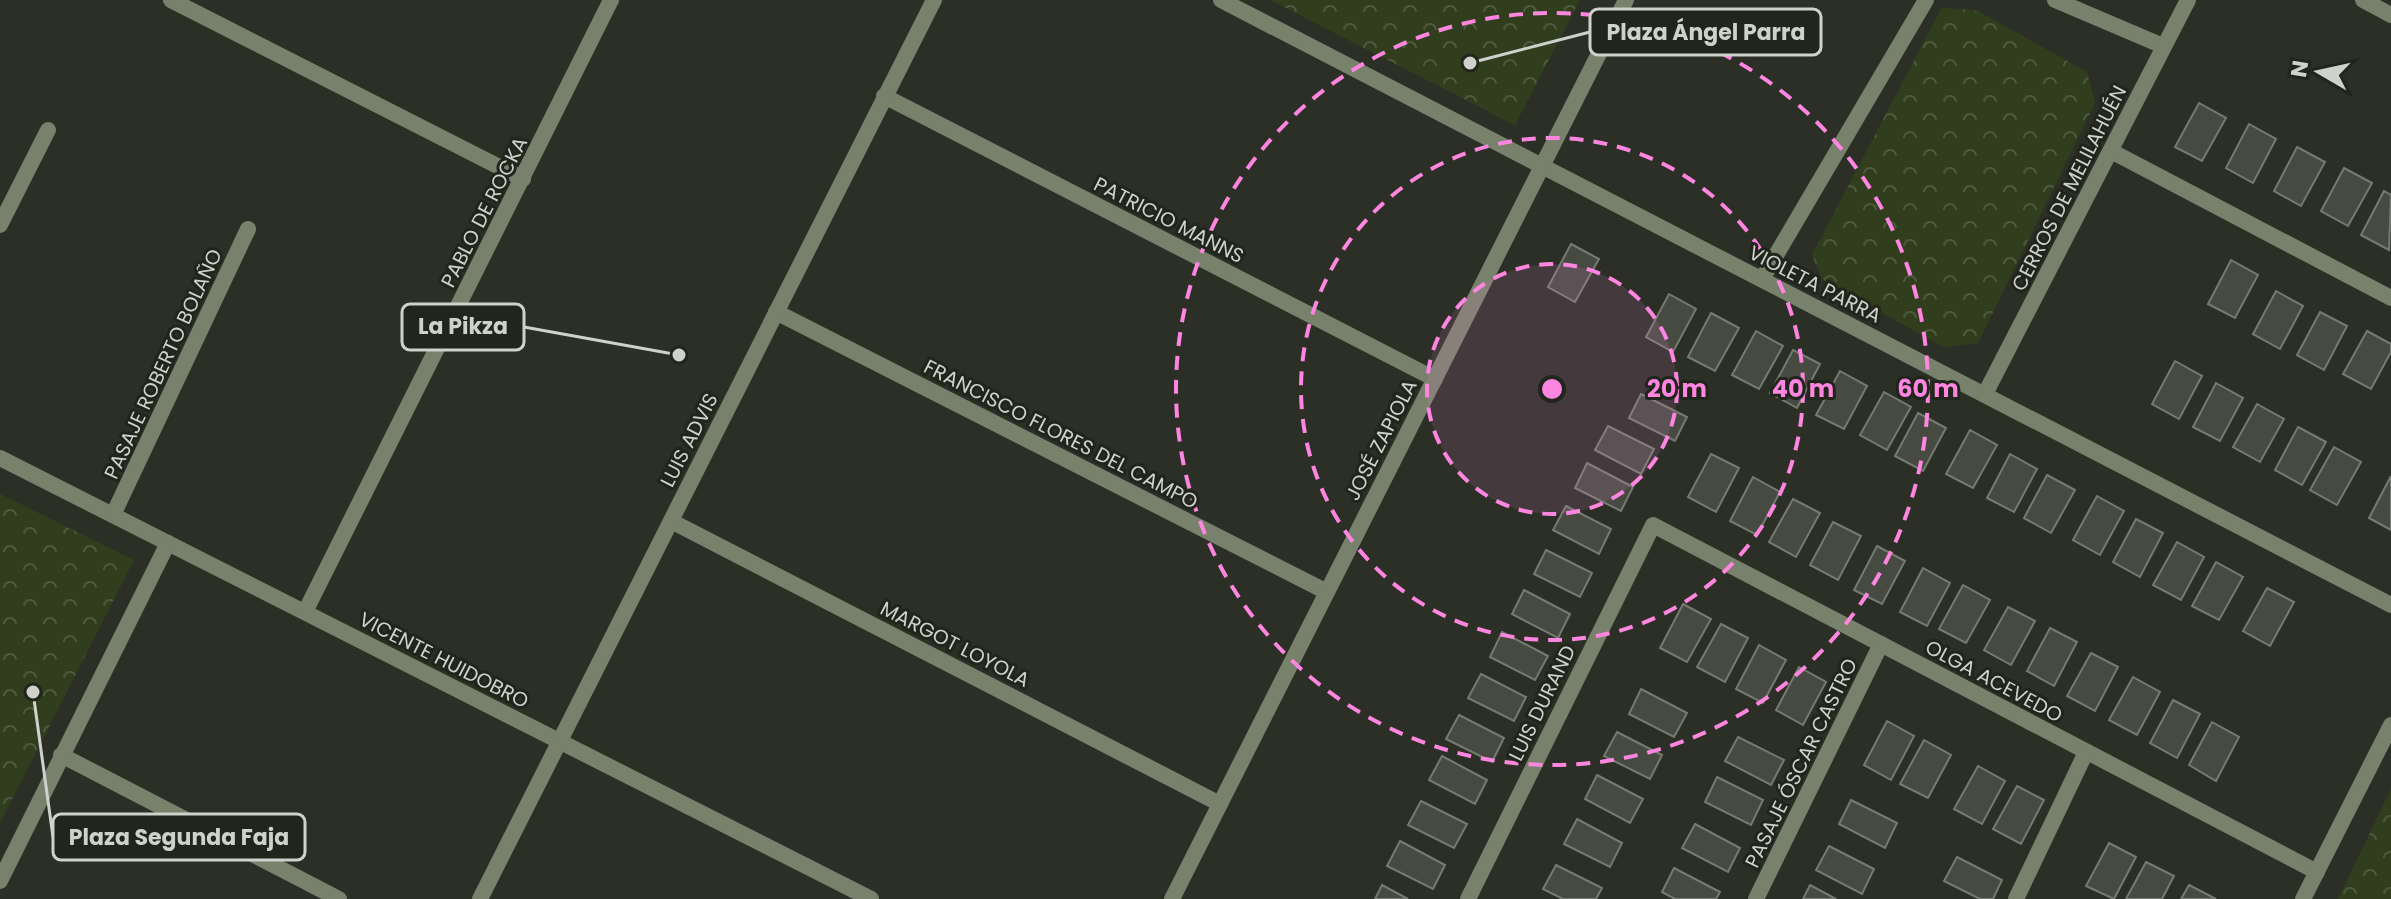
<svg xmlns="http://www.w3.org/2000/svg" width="2391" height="899" viewBox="0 0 2391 899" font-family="Poppins,sans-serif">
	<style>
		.park { fill: url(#park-crowns) }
		.building { fill: #464a41; stroke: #767b71; stroke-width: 2 }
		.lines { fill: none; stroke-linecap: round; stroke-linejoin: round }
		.minor { stroke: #77816b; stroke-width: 16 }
		.ring { fill: none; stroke: #fe85e0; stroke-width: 4; stroke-dasharray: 14 10 }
		.labels { text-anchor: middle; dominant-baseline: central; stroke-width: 6; stroke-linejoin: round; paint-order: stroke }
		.street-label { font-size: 20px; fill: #cfd2cc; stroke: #21251c }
		.centre { fill: #fe85e0; stroke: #21251c; stroke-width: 4 }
		.ring-label { font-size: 24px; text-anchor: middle; font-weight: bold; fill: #fe85e0; stroke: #21251c; stroke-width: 6; stroke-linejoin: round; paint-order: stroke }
		.leader { fill: none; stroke: #cfd2cc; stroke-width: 3 }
		.callout-dot { fill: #cfd2cc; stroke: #21251c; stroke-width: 3 }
		.callout { fill: #21251c; stroke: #cfd2cc; stroke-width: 3 }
		.callout-label { font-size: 22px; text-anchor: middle; font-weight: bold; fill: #cfd2cc }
	</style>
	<defs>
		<pattern id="park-crowns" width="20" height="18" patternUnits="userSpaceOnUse" patternTransform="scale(2)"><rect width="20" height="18" fill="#313e1e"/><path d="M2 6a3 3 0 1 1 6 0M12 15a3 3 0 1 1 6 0" fill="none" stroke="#4e593e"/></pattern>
	</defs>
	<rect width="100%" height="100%" fill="#2b2f26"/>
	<g class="park">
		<polygon points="1270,0 1580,0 1515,125"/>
		<polygon points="1942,7 1978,11 2087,72 2095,103 1978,343 1943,347 1822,279 1812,255"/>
		<polygon points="0,494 134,560 0,823"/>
		<polygon points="2391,789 2391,899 2338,899"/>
	</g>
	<g class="building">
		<polygon points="2199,103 2226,118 2202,161 2175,147"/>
		<polygon points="2249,124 2276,139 2253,183 2226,168"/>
		<polygon points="2297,147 2325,162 2301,206 2274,191"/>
		<polygon points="2344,168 2372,183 2348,226 2321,211"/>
		<polygon points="2384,191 2391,195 2389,250 2361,235"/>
		<polygon points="1571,244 1599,259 1575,302 1548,287"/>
		<polygon points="2231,260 2258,275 2235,318 2208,304"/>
		<polygon points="2276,291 2303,306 2280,349 2253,334"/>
		<polygon points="1669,294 1696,309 1673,352 1646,337"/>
		<polygon points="2320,312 2347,326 2324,370 2297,355"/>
		<polygon points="1711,313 1739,328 1715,371 1688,357"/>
		<polygon points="1756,331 1783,346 1759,389 1732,375"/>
		<polygon points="2367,331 2391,344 2391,352 2371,389 2343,374"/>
		<polygon points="1793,350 1820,364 1797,408 1770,393"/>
		<polygon points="2175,361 2202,376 2179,419 2152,404"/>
		<polygon points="1840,371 1867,386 1844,429 1816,415"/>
		<polygon points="2216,383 2243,398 2220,441 2193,427"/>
		<polygon points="1884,392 1911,407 1887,450 1860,435"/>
		<polygon points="1641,394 1687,417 1675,441 1629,418"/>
		<polygon points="2257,404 2284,419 2260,462 2233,447"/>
		<polygon points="1918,413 1946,428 1923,471 1895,456"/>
		<polygon points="1608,426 1654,449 1641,474 1595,450"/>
		<polygon points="2298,427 2326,442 2302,485 2275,470"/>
		<polygon points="1970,430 1997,445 1973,488 1946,474"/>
		<polygon points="2334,447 2361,462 2337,505 2310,490"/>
		<polygon points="1711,454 1739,468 1716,512 1688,497"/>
		<polygon points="2010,454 2037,469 2014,512 1987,498"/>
		<polygon points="1587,463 1633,487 1621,511 1575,488"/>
		<polygon points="2047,475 2075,490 2051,533 2024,518"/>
		<polygon points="2391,476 2391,530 2369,518"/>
		<polygon points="1753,477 1780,492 1757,535 1730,521"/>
		<polygon points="2097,496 2124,511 2100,555 2073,540"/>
		<polygon points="1793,499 1820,513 1796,557 1769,542"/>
		<polygon points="1566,506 1611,529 1599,554 1553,530"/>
		<polygon points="2136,519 2163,533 2140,577 2113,562"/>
		<polygon points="1833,522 1861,536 1838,580 1810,565"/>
		<polygon points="2177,542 2204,557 2181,600 2153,585"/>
		<polygon points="1877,546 1905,561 1882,604 1854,590"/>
		<polygon points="1546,550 1592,573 1580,597 1534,574"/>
		<polygon points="2216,562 2243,577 2219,620 2192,606"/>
		<polygon points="1923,568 1950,583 1927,626 1900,612"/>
		<polygon points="1963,585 1990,600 1966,643 1939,629"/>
		<polygon points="2267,588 2294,602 2270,646 2243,631"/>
		<polygon points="1524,590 1570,614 1558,638 1512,614"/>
		<polygon points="1683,604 1711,619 1687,662 1660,648"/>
		<polygon points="2008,607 2035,621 2011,665 1984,650"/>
		<polygon points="1721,624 1748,638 1725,682 1697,667"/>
		<polygon points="2050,628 2077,642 2054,686 2027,671"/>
		<polygon points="1502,632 1548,656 1535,680 1490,657"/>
		<polygon points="1759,645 1786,660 1763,703 1736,689"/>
		<polygon points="2091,653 2118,667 2095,711 2067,696"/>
		<polygon points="1799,667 1826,682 1803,725 1776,710"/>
		<polygon points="1481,674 1526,697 1514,721 1468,698"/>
		<polygon points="2133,677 2160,692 2137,735 2109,720"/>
		<polygon points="1641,689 1687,713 1674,737 1629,714"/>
		<polygon points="2173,700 2200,714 2177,758 2150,743"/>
		<polygon points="1459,715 1504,738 1492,762 1446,739"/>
		<polygon points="1887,721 1914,736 1891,780 1864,765"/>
		<polygon points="2212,722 2239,737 2216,781 2189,765"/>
		<polygon points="1617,732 1662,755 1650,779 1604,756"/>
		<polygon points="1738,737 1784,760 1771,785 1725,761"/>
		<polygon points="1924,740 1951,755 1928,798 1900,784"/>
		<polygon points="1442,756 1487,780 1475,804 1429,780"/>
		<polygon points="1978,766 2005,781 1982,824 1954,809"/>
		<polygon points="1597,775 1643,799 1630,823 1585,799"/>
		<polygon points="1717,777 1763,800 1751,825 1705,802"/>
		<polygon points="2017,786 2044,800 2021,844 1993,829"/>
		<polygon points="1851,800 1897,823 1885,848 1839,824"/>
		<polygon points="1421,801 1467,824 1454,848 1408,825"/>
		<polygon points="1577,819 1622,843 1610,867 1564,844"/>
		<polygon points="1695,824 1740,848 1728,872 1682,848"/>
		<polygon points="1400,841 1445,865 1433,889 1387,866"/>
		<polygon points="2109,843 2136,857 2114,899 2086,886"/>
		<polygon points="1829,846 1874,869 1862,894 1816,870"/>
		<polygon points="1957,857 2002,880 1993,899 1980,899 1944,881"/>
		<polygon points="2146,862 2174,876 2162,899 2126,899"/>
		<polygon points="1556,865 1602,888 1596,899 1563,899 1543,889"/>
		<polygon points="1674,868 1720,892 1716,899 1675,899 1662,892"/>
		<polygon points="1382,885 1408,899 1375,899"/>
		<polygon points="1810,885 1836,899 1803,899"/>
		<polygon points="2189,885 2216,899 2181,899"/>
	</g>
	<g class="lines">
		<g class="minor">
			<polyline points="171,0 523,179"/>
			<polyline points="1221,0 2391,605"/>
			<polyline points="2055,0 2163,46"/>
			<polyline points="2363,0 2391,15"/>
			<polyline points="884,96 1435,379"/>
			<polyline points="2111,151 2391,298"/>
			<polyline points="0,225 48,130"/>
			<polyline points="1762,279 1926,0"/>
			<polyline points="776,312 1327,592"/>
			<polyline points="1985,394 2188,0"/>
			<polyline points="0,458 871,899"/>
			<polyline points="113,515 248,229"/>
			<polyline points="671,521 1220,804"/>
			<polyline points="305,612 611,0"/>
			<polyline points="61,755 339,899"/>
			<polyline points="0,881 168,543"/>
			<polyline points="480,899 934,0"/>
			<polyline points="1172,899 1626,0"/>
			<polyline points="1468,899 1653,525 2317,872"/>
			<polyline points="1756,899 1881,644"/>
			<polyline points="2016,899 2086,752"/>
			<polyline points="2303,899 2391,725"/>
		</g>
	</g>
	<circle cx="1552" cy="389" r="125" fill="#fe85e0" fill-opacity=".12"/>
	<g class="ring">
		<circle cx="1552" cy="389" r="125"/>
		<circle cx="1552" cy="389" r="251"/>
		<circle cx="1552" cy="389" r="376"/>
	</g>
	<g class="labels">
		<g class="street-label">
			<text transform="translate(2069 188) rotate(-63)">CERROS DE MELILAHUÉN</text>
			<text transform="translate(484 212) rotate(-63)">PABLO DE ROCKA</text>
			<text transform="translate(1169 220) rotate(27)">PATRICIO MANNS</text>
			<text transform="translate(1815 284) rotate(27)">VIOLETA PARRA</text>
			<text transform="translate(163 364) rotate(-65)">PASAJE ROBERTO BOLAÑO</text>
			<text transform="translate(1061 434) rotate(27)">FRANCISCO FLORES DEL CAMPO</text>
			<text transform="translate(689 440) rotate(-63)">LUIS ADVIS</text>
			<text transform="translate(1381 440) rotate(-63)">JOSÉ ZAPIOLA</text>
			<text transform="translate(955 644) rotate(27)">MARGOT LOYOLA</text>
			<text transform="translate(444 660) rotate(27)">VICENTE HUIDOBRO</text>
			<text transform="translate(1994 681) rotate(28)">OLGA ACEVEDO</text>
			<text transform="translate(1542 703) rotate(-64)">LUIS DURAND</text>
			<text transform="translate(1801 763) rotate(-64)">PASAJE ÓSCAR CASTRO</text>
		</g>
	</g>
	<circle cx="1552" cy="389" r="12" class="centre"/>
	<g class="ring-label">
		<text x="1677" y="397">20 m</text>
		<text x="1803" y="397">40 m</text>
		<text x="1928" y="397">60 m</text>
	</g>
	<path class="leader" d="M1470 63L1590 32M679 355L524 327M33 692L53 837"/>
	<g class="callout-dot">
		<circle cx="1470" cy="63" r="8"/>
		<circle cx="679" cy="355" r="8"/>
		<circle cx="33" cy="692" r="8"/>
	</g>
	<g class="callout">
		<rect x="1590" y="9" width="231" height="46" rx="8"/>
		<rect x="402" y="304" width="122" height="46" rx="8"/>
		<rect x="53" y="814" width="252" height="46" rx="8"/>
	</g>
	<g class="callout-label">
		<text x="1706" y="40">Plaza Ángel Parra</text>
		<text x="463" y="334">La Pikza</text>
		<text x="179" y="845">Plaza Segunda Faja</text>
	</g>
	<g transform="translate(2319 72) rotate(279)" stroke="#21251c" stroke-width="6" paint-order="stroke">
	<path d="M0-6L14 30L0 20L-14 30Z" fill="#cfd2cc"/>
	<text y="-12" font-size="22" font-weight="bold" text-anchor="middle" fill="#cfd2cc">N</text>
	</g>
</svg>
